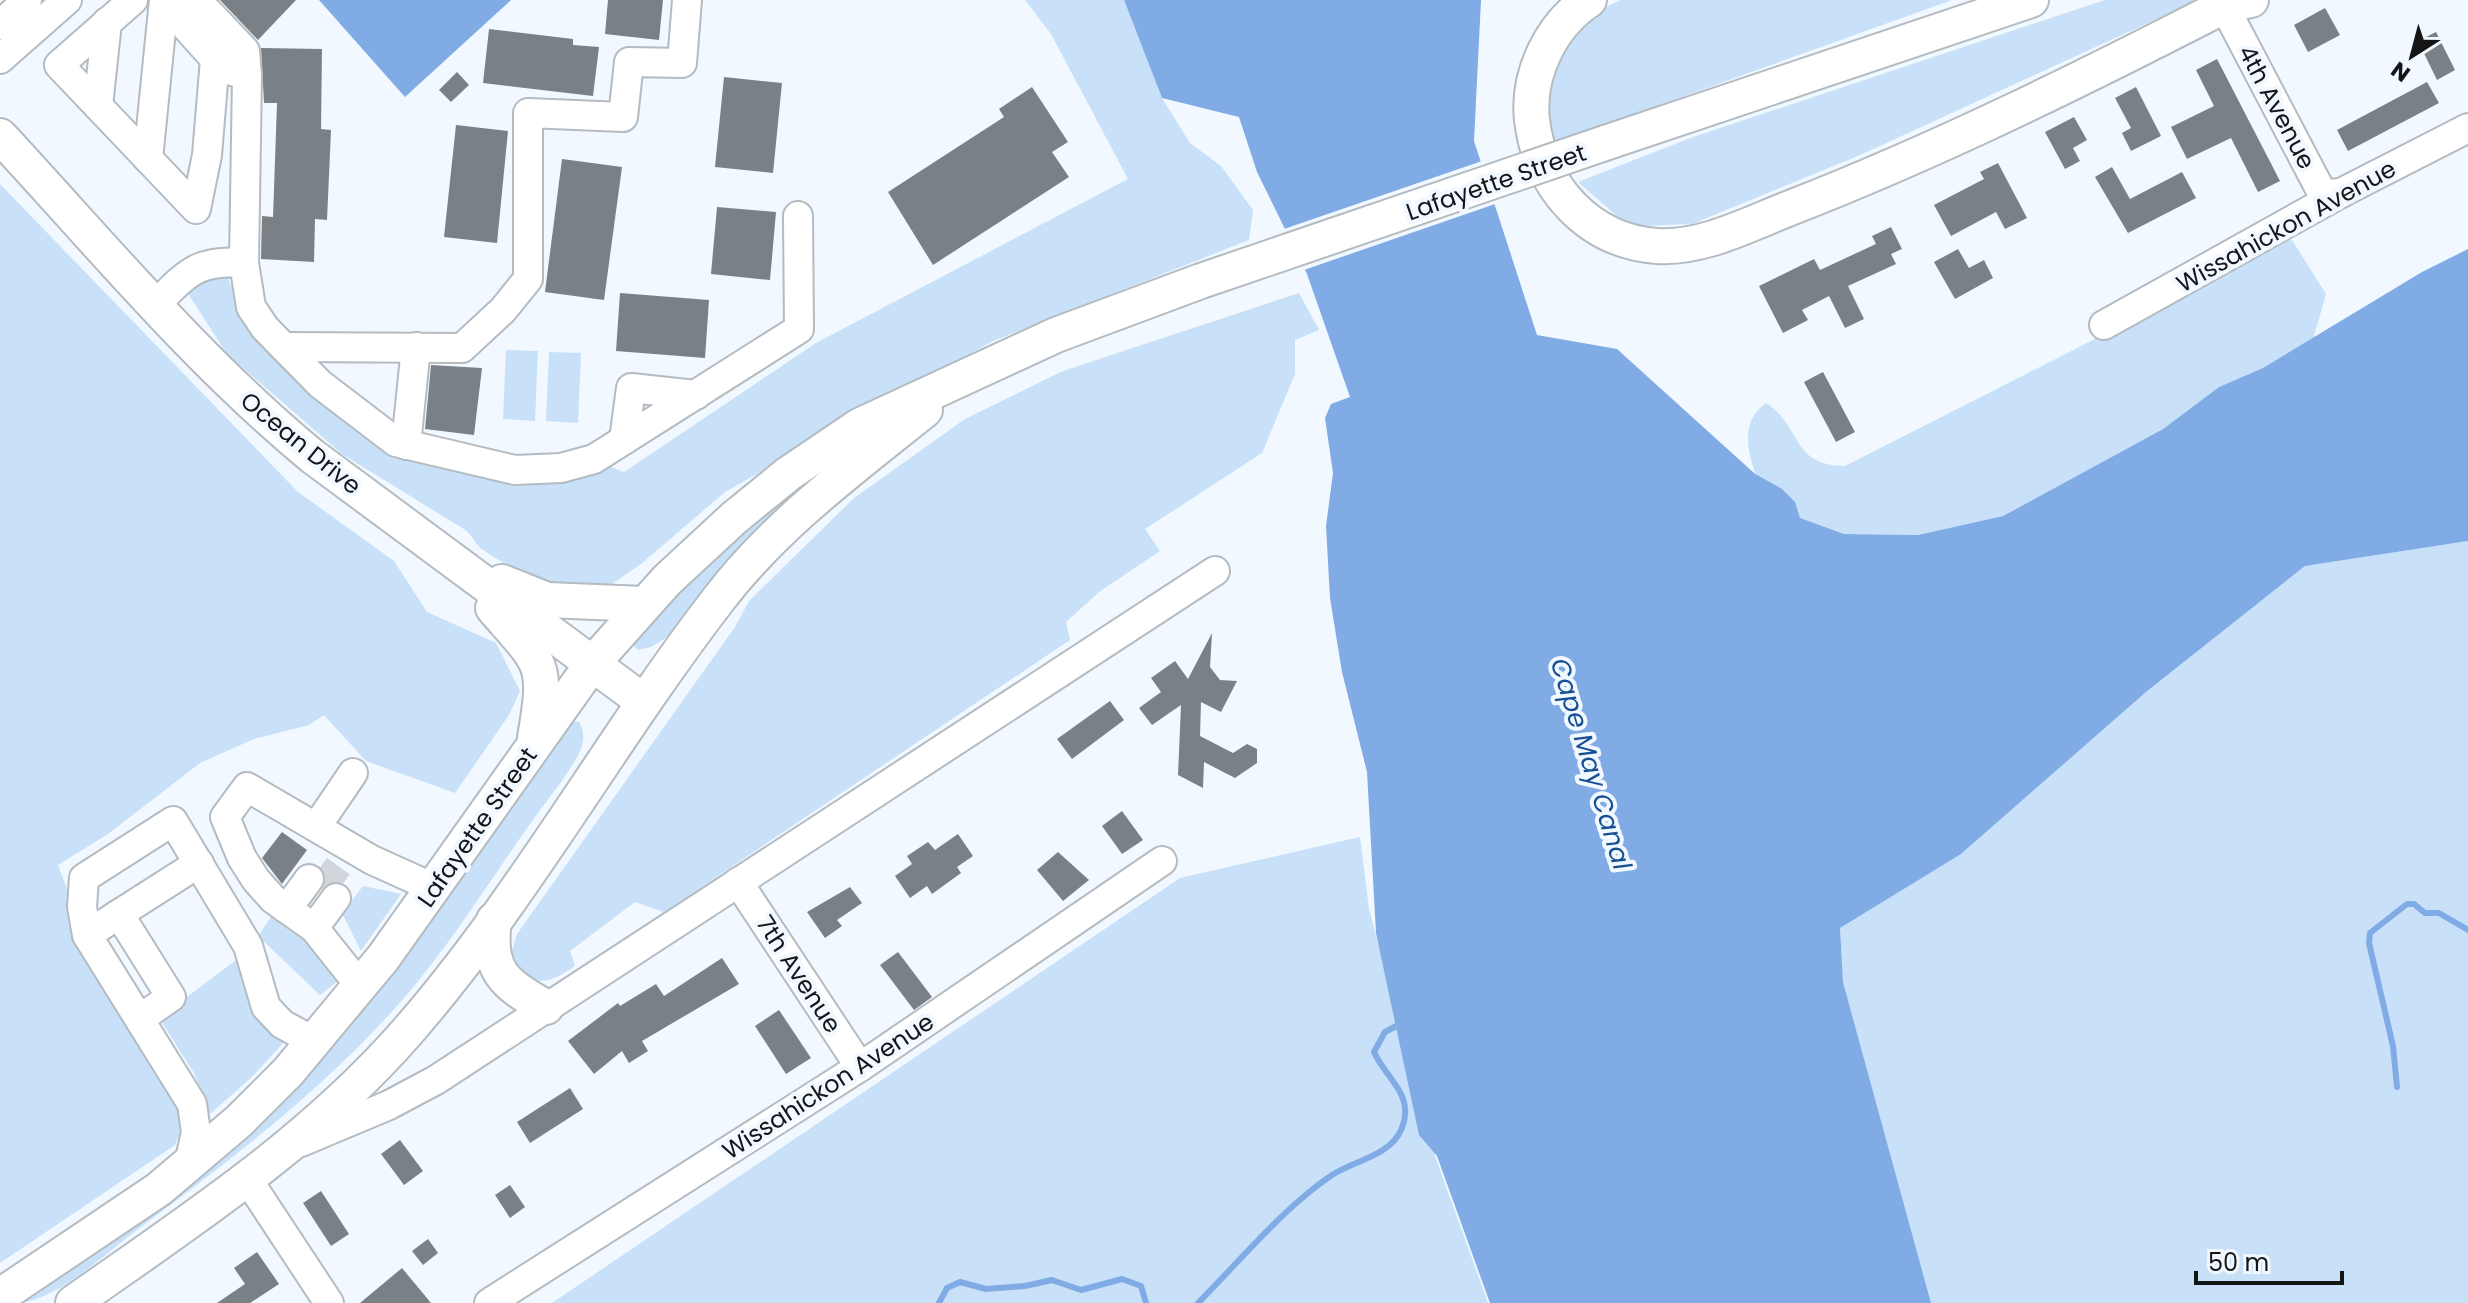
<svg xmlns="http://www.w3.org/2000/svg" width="2468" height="1303" viewBox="0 0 2468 1303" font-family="Poppins,sans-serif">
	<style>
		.green { fill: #c8e1f8 }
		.water { fill: #80abe5 }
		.pier { fill: #f1f8ff }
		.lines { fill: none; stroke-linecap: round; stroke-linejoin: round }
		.stream { stroke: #80abe5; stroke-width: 6 }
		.building { fill: #7a8186 }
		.minor-tunnel { stroke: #d0d6dc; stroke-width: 28; stroke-dasharray: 28 14; stroke-linecap: butt }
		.minor-casing { stroke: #b4bbc1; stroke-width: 32 }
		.major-casing { stroke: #b4bbc1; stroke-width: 38 }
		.minor { stroke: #fff; stroke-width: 28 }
		.major { stroke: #fff; stroke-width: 34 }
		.major-bridge-casing { stroke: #b4bbc1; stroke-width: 38; stroke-linecap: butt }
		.major-bridge { stroke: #fff; stroke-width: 34 }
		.labels { text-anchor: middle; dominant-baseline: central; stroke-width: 8; stroke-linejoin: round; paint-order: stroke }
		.street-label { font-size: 24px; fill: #131517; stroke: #f1f8ff }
		.water-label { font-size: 26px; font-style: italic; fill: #174f93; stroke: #f1f8ff }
	</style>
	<rect width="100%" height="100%" fill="#f1f8ff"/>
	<g class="green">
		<polygon points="1025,0 1124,0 1162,98 1190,143 1221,166 1253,210 1249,240 993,341 725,492 641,564 606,588 564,592 525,577 480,548 467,531 342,454 227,354 187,292 223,268 255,338 337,415 416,459 600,463 624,472 816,343 1128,179 1051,34"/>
		<path d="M 1621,0 L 1952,0 L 1554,143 C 1529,88 1566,21 1621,0 Z"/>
		<polygon points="2105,0 2198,0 1858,156 1692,224 1643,226 1618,217 1578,182 1693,137"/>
		<polygon points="0,184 298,492 394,561 427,612 496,643 520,691 509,715 455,793 366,761 324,715 309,725 254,739 200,763 108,834 58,865 71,899 177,1099 182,1128 175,1145 0,1263"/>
		<path d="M 2292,240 L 2326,294 L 2313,340 L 2263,368 L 2219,387 L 2163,429 L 2003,516 L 1918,535 L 1844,534 L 1799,518 C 1792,493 1776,485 1755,473 C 1747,448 1741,421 1766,403 C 1802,426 1791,466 1845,466 L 2205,283 L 2276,243 Z"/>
		<path d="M 1299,293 L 1319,330 L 1295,340 L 1295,374 L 1262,453 L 1145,529 L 1160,551 L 1099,592 L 1066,622 L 1070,640 L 664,912 L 635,902 L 570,951 L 575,966 C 545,986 535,987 509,961 L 517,934 L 735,627 L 749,601 L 854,498 L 965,419 L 1063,371 Z"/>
		<polygon points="506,350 538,351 535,421 503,419"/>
		<polygon points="549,352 581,353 578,423 546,421"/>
		<path d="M 802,485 L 734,553 L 672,634 L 651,647 L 638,650 L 633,645 L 634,638 C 686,580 739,530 802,485 Z"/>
		<polygon points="2468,541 2468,1303 1931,1303 1843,982 1840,927 1961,854 2146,692 2305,566"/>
		<path d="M 570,720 L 579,722 C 592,743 572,764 562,781 C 507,851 462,931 404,998 C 324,1090 230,1160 133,1233 C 103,1256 53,1303 15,1303 L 312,1069 C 411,964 487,837 570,720 Z"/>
		<polygon points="1360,837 1369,909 1434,1153 1488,1303 552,1303 1180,878"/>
		<polygon points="363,886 401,894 361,951 342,913"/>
		<polygon points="275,911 323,952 338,981 320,995 258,936"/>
		<path d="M 240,957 C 248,994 247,1023 286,1040 L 252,1077 L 210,1114 L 194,1073 L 159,1018 Z"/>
	</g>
	<g class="water">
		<polygon points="319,0 511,0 405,97"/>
		<polygon points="1124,0 1481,0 1474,141 1537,335 1617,349 1754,473 1782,489 1795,502 1800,518 1844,534 1918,535 2003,516 2163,429 2219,387 2263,368 2422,272 2468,249 2468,541 2305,566 2146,692 1961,854 1840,928 1843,982 1931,1303 1490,1303 1437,1156 1419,1135 1376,933 1367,772 1342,672 1330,598 1326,526 1333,473 1325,418 1331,404 1350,397 1307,274 1257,172 1239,117 1162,98"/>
	</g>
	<polygon class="pier" points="1485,160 1498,203 1301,271 1281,230"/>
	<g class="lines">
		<g class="stream">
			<polyline points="2397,1087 2393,1046 2369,943 2370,933 2407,904 2414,904 2425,913 2439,913 2468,930"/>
			<polyline points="939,1303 947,1288 960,1282 986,1289 1025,1286 1052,1280 1081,1290 1122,1279 1141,1286 1146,1303"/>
			<path d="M 1198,1303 C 1239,1262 1284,1207 1332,1175 C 1354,1160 1390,1157 1402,1128 C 1415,1094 1386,1079 1374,1052 L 1385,1032 L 1402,1023"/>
		</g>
	</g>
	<g class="building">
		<polygon points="220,0 296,0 258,40"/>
		<polygon points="608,0 663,0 659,40 605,34"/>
		<polygon points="2325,8 2340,35 2308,52 2294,25"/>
		<polygon points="489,29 573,39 573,45 599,47 593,96 483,83"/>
		<polygon points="2436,32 2455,70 2437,80 2418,41"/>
		<polygon points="261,48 322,49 321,129 331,130 327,220 315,219 314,262 261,259 262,216 273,217 277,103 264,103"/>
		<polygon points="2217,59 2280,181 2258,192 2231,138 2187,159 2171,127 2214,106 2196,70"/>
		<polygon points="457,72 469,85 451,102 439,90"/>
		<polygon points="724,77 782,83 773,173 715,167"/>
		<polygon points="2427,82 2439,103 2348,151 2337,130"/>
		<polygon points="1032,87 1068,142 1052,152 1069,177 933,265 888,192 1004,117 999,109"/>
		<polygon points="2136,87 2161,136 2131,151 2122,133 2131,128 2115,98"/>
		<polygon points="2074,117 2087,140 2073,148 2080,161 2065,169 2045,132"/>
		<polygon points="456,125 508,131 497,243 444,237"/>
		<polygon points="562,159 622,167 604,300 545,292"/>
		<polygon points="1998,163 2027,218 2005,229 1996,212 1951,236 1934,205 1984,179 1980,172"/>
		<polygon points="2112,167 2130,199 2182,172 2196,198 2128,233 2095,177"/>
		<polygon points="717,207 776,212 770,280 711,274"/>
		<polygon points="1891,227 1902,249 1891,254 1896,264 1848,286 1864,319 1845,328 1829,296 1802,310 1808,320 1783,333 1759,286 1814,259 1820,270 1876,244 1872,236"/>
		<polygon points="1958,249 1969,268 1984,260 1993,278 1955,299 1934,262"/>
		<polygon points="620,293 709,300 705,358 616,351"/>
		<polygon points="431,365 482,368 474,435 425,429"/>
		<polygon points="1823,372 1855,432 1836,442 1804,382"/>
		<polygon points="1212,633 1210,667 1220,680 1237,681 1221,712 1201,702 1200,736 1233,753 1247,744 1257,749 1257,763 1235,778 1204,762 1203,788 1178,775 1181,705 1152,725 1139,708 1161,692 1151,678 1175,661 1188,679"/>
		<polygon points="1110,701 1124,720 1072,759 1057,739"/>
		<polygon points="1122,811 1143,840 1122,854 1102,826"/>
		<polygon points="282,832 307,850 282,884 262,858"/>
		<polygon points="958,834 973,856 957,867 961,873 932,894 927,886 910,898 895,876 912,864 907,856 928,842 935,850"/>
		<polygon points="1058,852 1089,880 1063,901 1037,870"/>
		<polygon points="850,887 862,903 837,920 842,926 825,938 807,912"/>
		<polygon points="898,952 932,997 914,1010 880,965"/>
		<polygon points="722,958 739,984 642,1041 648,1051 629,1063 622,1051 594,1074 568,1041 618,1003 620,1006 656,984 664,996"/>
		<polygon points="779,1010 811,1058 786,1074 755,1026"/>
		<polygon points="570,1088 583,1109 530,1143 517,1122"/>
		<polygon points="400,1140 423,1171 404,1185 381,1154"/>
		<polygon points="510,1185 525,1207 510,1218 495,1195"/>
		<polygon points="321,1191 349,1234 331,1246 303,1203"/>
		<polygon points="428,1239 438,1253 423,1265 412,1251"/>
		<polygon points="257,1252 279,1284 250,1303 217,1303 245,1284 234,1268"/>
		<polygon points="402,1268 431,1303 360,1303"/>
	</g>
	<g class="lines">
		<polyline class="minor-tunnel" points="322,889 347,854"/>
		<g class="minor-casing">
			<g id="minor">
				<polyline points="133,0 59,65 196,209 207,155 215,59"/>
				<polyline points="2224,6 2320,189 2328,194 2341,193"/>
				<polyline points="0,25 27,0"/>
				<polyline points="0,59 67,0"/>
				<polyline points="98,106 107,22"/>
				<polyline points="148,159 164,0"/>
				<polyline points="244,263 247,75 245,51 208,12 188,10 187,28 224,69 247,75"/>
				<path d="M 155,305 C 187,274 196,259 244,263 L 251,307 L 265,328 L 320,384 L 396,442 L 515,470 L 561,468 L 594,459 L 799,329 L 798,216"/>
				<polyline points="2104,325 2341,193 2468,128"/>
				<polyline points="284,347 462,348 503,310 528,279 528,113 623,117 629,62 682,63 687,0"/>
				<polyline points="624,440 631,388 696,395"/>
				<polyline points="406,445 416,347"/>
				<polyline points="317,826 353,773"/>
				<polyline points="738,882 860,1067"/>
				<polyline points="287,909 309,879"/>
				<polyline points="119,914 199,863"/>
				<polyline points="314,928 336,898"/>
				<polyline points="87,935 119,914 171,997 141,1018"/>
				<polyline points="361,987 314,928 273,899 256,880 242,858 225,817 247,787 372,860 434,888"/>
				<polyline points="301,1142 389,1105 436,1080 1215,571"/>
				<polyline points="189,1164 196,1132 192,1104 87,935 82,907 84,878 173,821 248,946 266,1007 282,1024 315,1042"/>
				<polyline points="248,1180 329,1303"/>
				<polyline points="489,1303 860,1067 1162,861"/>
			</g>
		</g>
		<g class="major-casing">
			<g id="major">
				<path d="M 1589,0 C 1551,25 1527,74 1532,120 C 1540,187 1588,241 1657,246 C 1702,249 1749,224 1790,208 C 1939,150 2082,79 2224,6 L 2251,0"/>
				<path d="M 0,136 C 101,245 197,361 312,456 L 644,702"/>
				<polyline points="1605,143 2031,0"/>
				<polyline points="502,582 547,600 644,604"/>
				<path d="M 493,608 C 543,666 548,661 535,738"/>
				<path d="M 494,920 C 487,970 503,984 546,1007"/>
				<polyline points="0,1296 159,1189 239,1121 288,1072 383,958 592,664 667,580 734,518 788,474 859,426 1056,335 1201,281"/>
				<path d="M 73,1303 C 191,1220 311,1142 407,1032 C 524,898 610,740 718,600 C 775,525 853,468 925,410"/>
			</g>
		</g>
		<use href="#minor" class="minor"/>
		<use href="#major" class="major"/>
		<g class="major-bridge-casing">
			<polyline id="major-bridge" points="1201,281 1605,143"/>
		</g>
		<use href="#major-bridge" class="major-bridge"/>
	</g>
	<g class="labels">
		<g class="street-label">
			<text transform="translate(2277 107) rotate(62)">4th Avenue</text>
			<text transform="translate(1496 182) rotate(-19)">Lafayette Street</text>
			<text transform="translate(2286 226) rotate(-29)">Wissahickon Avenue</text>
			<text transform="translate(301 443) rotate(39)">Ocean Drive</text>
			<text transform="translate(477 827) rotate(-55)">Lafayette Street</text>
			<text transform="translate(799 974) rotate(57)">7th Avenue</text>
			<text transform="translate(828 1086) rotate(-33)">Wissahickon Avenue</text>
		</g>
		<g class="water-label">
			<text transform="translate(1591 764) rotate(73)">Cape May Canal</text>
		</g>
	</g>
	<g transform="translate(2412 56) rotate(216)" stroke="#f1f8ff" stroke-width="6" paint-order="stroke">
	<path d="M0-6L14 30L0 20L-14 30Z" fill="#131517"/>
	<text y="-12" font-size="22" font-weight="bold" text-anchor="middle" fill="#131517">N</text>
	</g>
	<path d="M2196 1271v12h146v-12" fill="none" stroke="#131517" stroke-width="4"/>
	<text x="2208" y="1271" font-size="24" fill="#131517" stroke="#f1f8ff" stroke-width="6" paint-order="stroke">50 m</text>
</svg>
